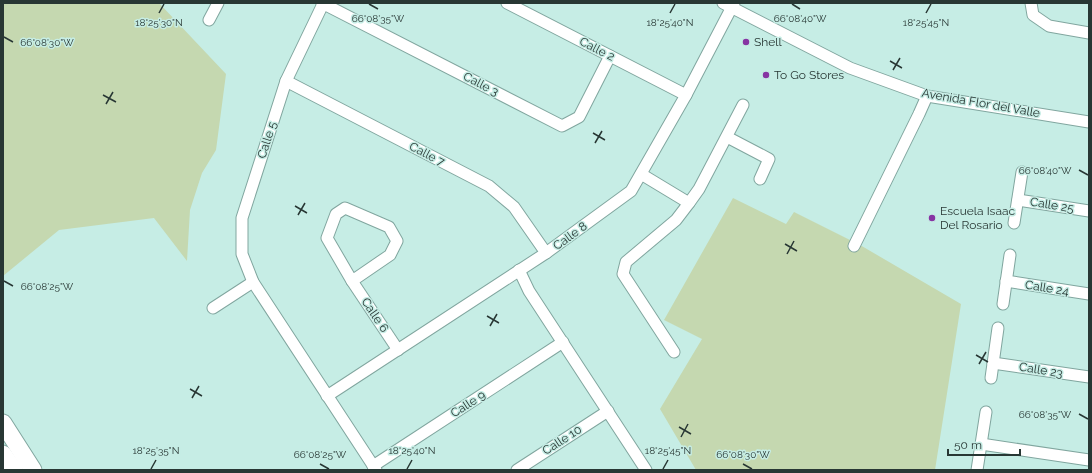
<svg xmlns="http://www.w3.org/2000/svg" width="1092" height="473" viewBox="0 0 1092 473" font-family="Raleway,sans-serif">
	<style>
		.green { fill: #c5d8b0 }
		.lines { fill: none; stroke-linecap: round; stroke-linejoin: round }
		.minor-casing { stroke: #81a69f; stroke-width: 13 }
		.primary-casing { stroke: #81a69f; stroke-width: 19 }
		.minor { stroke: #fff; stroke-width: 11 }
		.primary { stroke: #fff; stroke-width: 17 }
		.ticks { fill: none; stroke: #283734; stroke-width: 1.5 }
		.poi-dot { fill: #8734a3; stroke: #c6ede5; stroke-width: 1.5 }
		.labels { text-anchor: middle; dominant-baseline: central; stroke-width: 3; stroke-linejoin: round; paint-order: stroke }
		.poi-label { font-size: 12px; fill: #283734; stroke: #c6ede5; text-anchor: start }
		.street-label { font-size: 12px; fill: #283734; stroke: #c6ede5 }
		.ticks-label { font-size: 10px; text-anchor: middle; fill: #283734; stroke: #c6ede5; stroke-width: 3; stroke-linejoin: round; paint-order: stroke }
	</style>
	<rect width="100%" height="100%" fill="#c6ede5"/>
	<g class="green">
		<polygon points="3,3 159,3 226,74 216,150 202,173 190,210 187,261 154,218 59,230 3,276"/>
		<polygon points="733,198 786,224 794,212 860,245 961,304 935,470 696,470 660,409 702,339 664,320"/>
	</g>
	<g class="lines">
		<g class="minor-casing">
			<g id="minor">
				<polyline points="322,3 562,126 579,117 610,56"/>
				<polyline points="507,3 686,95"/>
				<polyline points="723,3 850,68 927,96 1089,122"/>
				<polyline points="1031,3 1033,15 1049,26 1089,33"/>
				<polyline points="323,4 286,81 242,218 242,254 253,282 376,470"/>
				<polyline points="209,20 218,3"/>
				<polyline points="286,81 489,186 514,207 546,253"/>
				<polyline points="727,137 769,159 760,179"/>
				<polyline points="641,174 689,203"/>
				<polyline points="1018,200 1089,211"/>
				<polygon points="345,208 389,227 397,241 390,255 352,281 327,238 336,214"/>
				<polyline points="1014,223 1022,172"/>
				<polyline points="854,246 919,114 927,96"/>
				<polyline points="519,270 529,291 646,470"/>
				<polyline points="352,281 398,350"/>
				<polyline points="1006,281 1089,294"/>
				<polyline points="1003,304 1010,255"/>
				<polyline points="213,308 253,282"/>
				<polyline points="674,352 623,274 626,262 676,220 689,203 699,189 743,105"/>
				<polyline points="993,363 1089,377"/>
				<polyline points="991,378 998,328"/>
				<polyline points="327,396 546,253 631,191 686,95 734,3"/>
				<polyline points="981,444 1089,460"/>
				<polyline points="373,466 563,342"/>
				<polyline points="517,470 608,411"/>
				<polyline points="977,470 986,412"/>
			</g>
		</g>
		<g class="primary-casing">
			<g id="primary">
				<polyline points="3,423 33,470"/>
				<polyline points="3,454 14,470"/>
			</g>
		</g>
		<use href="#minor" class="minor"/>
		<use href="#primary" class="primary"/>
	</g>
	<path class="ticks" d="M 369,4 L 378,9M 792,4 L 800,9M 159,13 L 164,4M 670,13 L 675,4M 926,13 L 931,4M 4,37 L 13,42M 890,61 L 902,68M 893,70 L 900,58M 103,95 L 116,102M 106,104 L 113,92M 593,133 L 605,140M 595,143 L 602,131M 1079,170 L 1088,175M 295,206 L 307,213M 298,215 L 305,203M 785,244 L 797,251M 787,254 L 794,241M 4,281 L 13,286M 487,316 L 499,323M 490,326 L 497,314M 976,355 L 988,362M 979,364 L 986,352M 190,389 L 202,396M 192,398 L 199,386M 1079,414 L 1088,419M 679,427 L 691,434M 681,437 L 688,424M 320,464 L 329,469M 743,464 L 752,469M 151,469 L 156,460M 407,469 L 412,460M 663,469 L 668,460"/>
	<g class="poi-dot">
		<circle cx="746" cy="42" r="4"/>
		<circle cx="766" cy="75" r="4"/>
		<circle cx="932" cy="218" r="4"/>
	</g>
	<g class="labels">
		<g class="poi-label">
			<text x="754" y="42">Shell</text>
			<text x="774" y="75">To Go Stores</text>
			<text x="940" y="211">Escuela Isaac<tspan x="940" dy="14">Del Rosario</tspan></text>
		</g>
		<g class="street-label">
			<text transform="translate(597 49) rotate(27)">Calle 2</text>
			<text transform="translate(481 84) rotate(27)">Calle 3</text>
			<text transform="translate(981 103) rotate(10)">Avenida Flor del Valle</text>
			<text transform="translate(267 140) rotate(-72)">Calle 5</text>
			<text transform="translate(427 154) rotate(27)">Calle 7</text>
			<text transform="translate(1052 205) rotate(9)">Calle 25</text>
			<text transform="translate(570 236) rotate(-36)">Calle 8</text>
			<text transform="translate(1047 288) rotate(9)">Calle 24</text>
			<text transform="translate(375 315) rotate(56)">Calle 6</text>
			<text transform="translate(1041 370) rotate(9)">Calle 23</text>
			<text transform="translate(468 404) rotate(-33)">Calle 9</text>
			<text transform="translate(562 440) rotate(-33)">Calle 10</text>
		</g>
	</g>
	<g class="ticks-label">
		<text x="378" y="22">66°08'35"W</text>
		<text x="800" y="22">66°08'40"W</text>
		<text x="159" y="26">18°25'30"N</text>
		<text x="670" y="26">18°25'40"N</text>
		<text x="926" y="26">18°25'45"N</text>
		<text x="47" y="46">66°08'30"W</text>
		<text x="1045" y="174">66°08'40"W</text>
		<text x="47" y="290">66°08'25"W</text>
		<text x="1045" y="418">66°08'35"W</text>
		<text x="156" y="454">18°25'35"N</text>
		<text x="412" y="454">18°25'40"N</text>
		<text x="668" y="454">18°25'45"N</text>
		<text x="320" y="458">66°08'25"W</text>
		<text x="743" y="458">66°08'30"W</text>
	</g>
	<rect width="1092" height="473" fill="none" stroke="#283734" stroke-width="8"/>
	<path d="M948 449v6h72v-6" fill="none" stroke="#283734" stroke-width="2"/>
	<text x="954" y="449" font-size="12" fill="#283734" stroke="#c6ede5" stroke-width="3" paint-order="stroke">50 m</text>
</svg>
